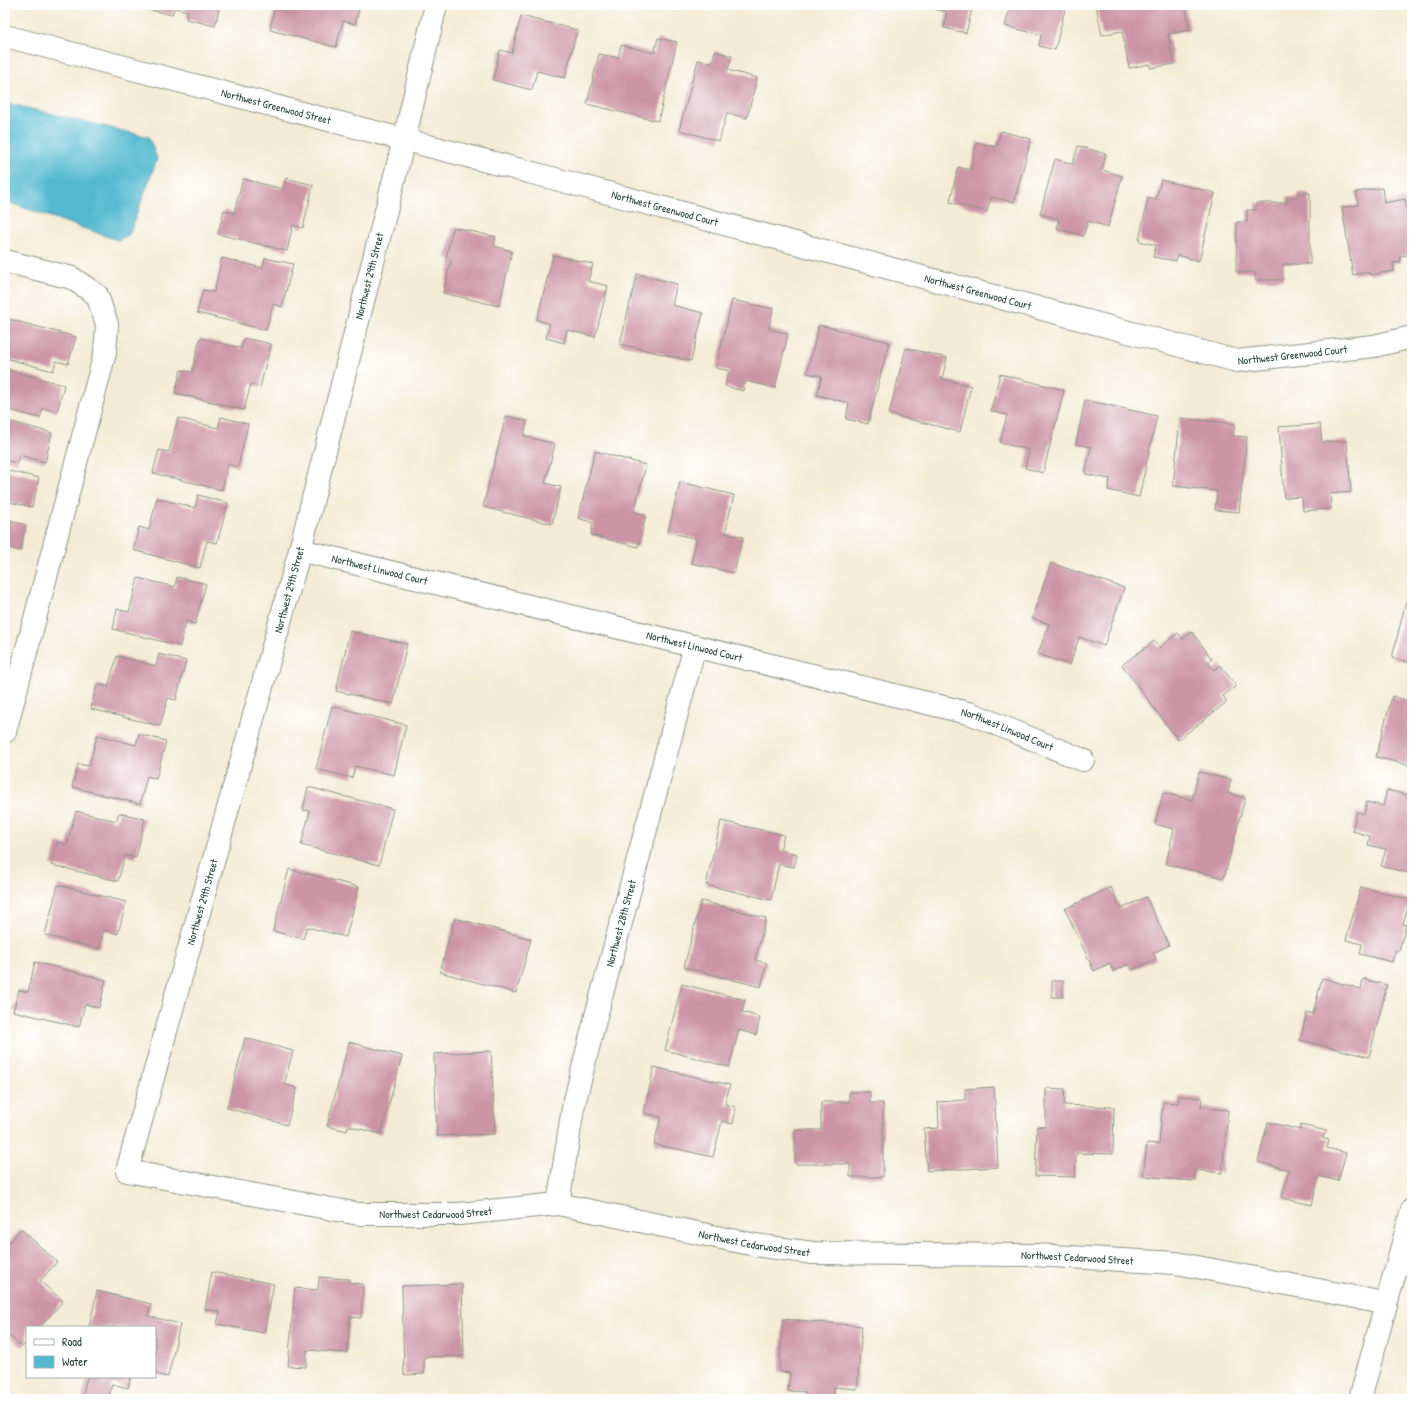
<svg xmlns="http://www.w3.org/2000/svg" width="1417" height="1404" viewBox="0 0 1417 1404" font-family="'Patrick Hand',sans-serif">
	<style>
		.water { fill: #52b9d0; stroke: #387b82 }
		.building { fill: #cc95a6 }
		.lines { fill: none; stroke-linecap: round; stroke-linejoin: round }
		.minor-casing { stroke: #8a9485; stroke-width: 24 }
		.minor { stroke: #fff; stroke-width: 22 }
		.labels { text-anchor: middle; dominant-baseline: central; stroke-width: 3; stroke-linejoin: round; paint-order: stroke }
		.street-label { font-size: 11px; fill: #1f3d34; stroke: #fff }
	</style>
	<rect width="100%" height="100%" fill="#fff"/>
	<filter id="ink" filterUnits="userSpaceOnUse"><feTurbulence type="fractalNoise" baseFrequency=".025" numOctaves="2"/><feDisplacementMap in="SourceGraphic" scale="8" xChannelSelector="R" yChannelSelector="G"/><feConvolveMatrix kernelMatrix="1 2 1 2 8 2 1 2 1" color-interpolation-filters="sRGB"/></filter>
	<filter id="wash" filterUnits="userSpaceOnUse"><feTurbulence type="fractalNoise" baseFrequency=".012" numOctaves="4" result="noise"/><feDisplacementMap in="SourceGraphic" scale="16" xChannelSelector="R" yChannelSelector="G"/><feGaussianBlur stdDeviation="0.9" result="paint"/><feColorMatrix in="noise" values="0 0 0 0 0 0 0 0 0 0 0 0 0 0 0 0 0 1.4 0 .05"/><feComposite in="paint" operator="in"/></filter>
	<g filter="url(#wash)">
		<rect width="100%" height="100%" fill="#f4ebd6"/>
		<polygon class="water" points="6,103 149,137 157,159 129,235 117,240 5,201 5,104"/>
		<g id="blocks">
			<g class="building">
				<polygon points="142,5 220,5 215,26 186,19 188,11 174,8 172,15 141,8"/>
				<polygon points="287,5 360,5 355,24 343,21 336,47 270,30 275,7 285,10"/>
				<polygon points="920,5 973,5 966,33 944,28 947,12"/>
				<polygon points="1011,5 1066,5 1055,50 1039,46 1041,35 1005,26"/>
				<polygon points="1096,5 1185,5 1190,30 1168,34 1174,64 1150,68 1150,64 1129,68 1122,31 1102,35"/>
				<polygon points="521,16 577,30 565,78 537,71 532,90 493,80 500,50 512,53"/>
				<polygon points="658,38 677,42 658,121 587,104 599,54 618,58 621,45 654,53"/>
				<polygon points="715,51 732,56 728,70 757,78 747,118 727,113 719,141 679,130 698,60 712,63"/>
				<polygon points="1001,131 1031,139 1014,202 991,197 987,212 950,202 958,167 970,170 977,142 996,147"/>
				<polygon points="1078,146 1106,154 1102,170 1122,176 1108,227 1088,221 1083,236 1057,228 1059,219 1040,214 1055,159 1073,164"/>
				<polygon points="286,178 313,185 303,228 293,225 287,251 218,234 224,210 234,213 243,179 283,189"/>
				<polygon points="1161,180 1215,193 1199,261 1177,255 1176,261 1153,257 1156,245 1139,241 1148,198 1156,200"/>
				<polygon points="1382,188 1384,203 1405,199 1412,246 1412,254 1400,256 1401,262 1393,263 1394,271 1369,275 1369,272 1353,275 1342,207 1358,205 1356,192"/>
				<polygon points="1298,193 1310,193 1310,264 1283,264 1283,280 1255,280 1255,272 1236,272 1237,222 1247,222 1247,210 1256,210 1256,203 1287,203 1287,197 1298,197"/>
				<polygon points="453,227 496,237 494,246 512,251 499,306 443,293 451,260 446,258"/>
				<polygon points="553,255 593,264 588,281 608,286 595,337 567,330 564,343 546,338 550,324 537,320"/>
				<polygon points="222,258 263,268 265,258 293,264 282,307 273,304 266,330 197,313 203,290 214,292"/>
				<polygon points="637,274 677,284 672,305 703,313 691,361 620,344"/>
				<polygon points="732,300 773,309 769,329 788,334 775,388 746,381 743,391 725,386 729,371 716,368"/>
				<polygon points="5,318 76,337 68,364 56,361 53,371 5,358"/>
				<polygon points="819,325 889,342 868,424 846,419 849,403 817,395 822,376 807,373"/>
				<polygon points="200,338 241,348 244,338 271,344 260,387 251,384 244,410 175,393 181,370 192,372"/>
				<polygon points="906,348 947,358 942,379 971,386 960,432 889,414"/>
				<polygon points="5,369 64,385 57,412 43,408 40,418 5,409"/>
				<polygon points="1000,374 1064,390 1043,473 1025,468 1029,450 1000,443 1007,415 991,411"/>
				<polygon points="1085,400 1157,416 1139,497 1108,490 1110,479 1085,474 1091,447 1076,444"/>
				<polygon points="506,416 527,421 524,436 555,444 545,483 561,487 552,524 483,507"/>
				<polygon points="221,417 248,424 238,467 228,464 222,490 153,473 159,450 169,452 178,418 218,428"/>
				<polygon points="1180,418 1235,424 1233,436 1247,437 1239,512 1215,510 1217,491 1173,486"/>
				<polygon points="5,420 52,433 45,462 19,455 17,463 5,460"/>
				<polygon points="1320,424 1322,442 1347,441 1351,492 1330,494 1331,509 1303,511 1302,497 1284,498 1279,427"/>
				<polygon points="595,451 646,465 634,512 646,515 638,547 591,535 593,523 578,518"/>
				<polygon points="5,470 39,478 32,507 5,501"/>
				<polygon points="680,482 734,495 725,533 743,537 734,573 691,563 697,539 668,532"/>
				<polygon points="198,495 228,503 217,543 207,541 200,568 133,550 139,527 149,530 157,498 195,508"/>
				<polygon points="5,519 26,525 20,551 5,547"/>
				<polygon points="1051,563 1124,588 1104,646 1079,637 1070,665 1038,654 1049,624 1032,618"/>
				<polygon points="177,577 206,584 195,624 186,621 180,646 113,629 117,609 129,612 138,578 175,587"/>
				<polygon points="1406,601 1412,602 1412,663 1392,658"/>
				<polygon points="350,631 407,644 393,704 336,691"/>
				<polygon points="1192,632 1212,659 1208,662 1214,670 1220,665 1236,686 1223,696 1227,702 1178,740 1122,665 1154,641 1159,648 1178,633 1183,639"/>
				<polygon points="159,654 186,661 176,700 168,698 160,726 91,709 97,684 108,687 117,656 156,666"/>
				<polygon points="1392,696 1412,702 1412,766 1376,757"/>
				<polygon points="332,706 406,725 394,775 355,766 352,778 316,769"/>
				<polygon points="139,734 166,741 156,779 147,776 140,804 72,787 78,764 89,766 97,735 136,745"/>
				<polygon points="1199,772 1231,780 1228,793 1245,798 1224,878 1166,864 1174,829 1155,824 1163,793 1192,800"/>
				<polygon points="308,787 393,809 379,865 301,845 310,811 303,810"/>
				<polygon points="1387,790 1412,796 1412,874 1381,866 1386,849 1368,845 1370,836 1352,831 1357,812 1364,814 1367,802 1383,806"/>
				<polygon points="76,811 116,821 119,813 145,819 136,858 125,855 118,881 51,865 57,842 67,845"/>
				<polygon points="721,821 784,835 780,850 797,854 794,867 779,864 771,900 706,885"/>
				<polygon points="289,869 359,887 346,937 307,927 303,939 273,931"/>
				<polygon points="58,885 126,902 118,934 104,930 99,949 45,935"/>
				<polygon points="1111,887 1121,909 1146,897 1169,945 1153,953 1156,959 1132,970 1129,964 1113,971 1110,963 1094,971 1065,909"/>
				<polygon points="1361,887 1410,900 1403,924 1406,925 1399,951 1396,950 1392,962 1360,954 1362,944 1346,940"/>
				<polygon points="701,901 766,918 755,960 767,963 761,987 684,967"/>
				<polygon points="455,918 531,939 516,993 440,972"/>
				<polygon points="35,962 106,980 99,1008 85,1004 79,1027 13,1011 19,990 28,992"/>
				<polygon points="1322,978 1361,989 1363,979 1387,985 1369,1057 1300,1040 1307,1012 1313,1014"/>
				<rect x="1052" y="981" width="11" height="16"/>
				<polygon points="682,984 745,1000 742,1012 760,1017 756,1035 739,1030 729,1067 665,1050"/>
				<polygon points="245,1038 293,1051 284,1084 297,1088 287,1125 227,1108"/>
				<polygon points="349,1042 402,1056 381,1134 348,1126 347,1131 327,1126"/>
				<polygon points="491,1051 495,1134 437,1136 434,1054"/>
				<polygon points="654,1067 730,1085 725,1104 736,1107 733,1124 722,1121 713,1157 654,1144 661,1117 644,1113"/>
				<polygon points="994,1087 998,1167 927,1171 924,1129 939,1128 938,1102 965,1100 965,1089"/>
				<polygon points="1046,1088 1065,1089 1064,1105 1114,1107 1113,1154 1076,1153 1075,1177 1035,1176 1037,1126 1046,1127"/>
				<polygon points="849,1092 870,1092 870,1103 883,1103 883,1177 850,1177 850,1164 795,1164 795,1130 821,1130 821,1102 849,1102"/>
				<polygon points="1179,1096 1202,1098 1201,1107 1228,1110 1222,1173 1195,1170 1193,1181 1143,1176 1147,1143 1159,1144 1163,1102 1178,1103"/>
				<polygon points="1268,1122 1300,1130 1301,1125 1327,1131 1322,1138 1329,1140 1327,1148 1346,1153 1338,1181 1319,1176 1312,1205 1282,1198 1289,1170 1258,1162"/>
				<polygon points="21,1229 57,1262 40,1281 63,1301 40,1327 27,1327 27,1342 22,1347 5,1332 5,1247"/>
				<polygon points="212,1272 274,1284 264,1333 217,1324 220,1312 205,1309"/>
				<polygon points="319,1277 349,1279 349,1283 363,1284 361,1318 350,1317 347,1353 307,1350 306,1367 288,1366 295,1288 318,1290"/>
				<polygon points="462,1284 464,1356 424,1357 424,1374 404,1375 402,1286"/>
				<polygon points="97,1291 151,1304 148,1316 180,1324 168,1377 155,1374 155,1327 89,1327"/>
				<polygon points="783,1319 862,1326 857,1389 834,1387 833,1399 805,1399 806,1392 788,1391 790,1373 779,1372"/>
				<polygon points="87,1377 131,1377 128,1388 112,1384 108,1399 87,1399 82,1398"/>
			</g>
		</g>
	</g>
	<g filter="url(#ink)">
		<use href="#blocks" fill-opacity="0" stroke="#8a9485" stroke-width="1"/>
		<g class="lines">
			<g class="minor-casing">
				<g id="minor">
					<path id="s1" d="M 436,5 L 404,140 L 300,550 L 127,1171 L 359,1214 L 459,1214 L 558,1204 L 755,1245 L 813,1253 L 1034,1255 L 1176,1263 L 1350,1296 L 1386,1304"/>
					<path id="s2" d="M 5,36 L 548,177 L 1237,361 L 1374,346 L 1412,337"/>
					<polyline points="5,261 72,278 97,295 107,324 105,353 5,732"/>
					<path id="s3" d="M 300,550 L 972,714 L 1083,760"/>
					<path id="s4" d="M 558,1204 L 573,1108 L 596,1016 L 695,646"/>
					<polyline points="1360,1399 1412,1210"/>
				</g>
			</g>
			<use href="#minor" class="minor"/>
		</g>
	</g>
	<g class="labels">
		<g class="street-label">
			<text stroke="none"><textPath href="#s2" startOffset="280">Northwest Greenwood Street</textPath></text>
			<text stroke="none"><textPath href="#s2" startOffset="682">Northwest Greenwood Court</textPath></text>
			<text transform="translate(369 276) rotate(-76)">Northwest 29th Street</text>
			<text stroke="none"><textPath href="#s2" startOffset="1006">Northwest Greenwood Court</textPath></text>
			<text stroke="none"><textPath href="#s2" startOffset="1330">Northwest Greenwood Court</textPath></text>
			<text stroke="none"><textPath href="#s3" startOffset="82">Northwest Linwood Court</textPath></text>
			<text transform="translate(289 590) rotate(-75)">Northwest 29th Street</text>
			<text stroke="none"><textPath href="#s3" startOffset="406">Northwest Linwood Court</textPath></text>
			<text stroke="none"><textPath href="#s3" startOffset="730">Northwest Linwood Court</textPath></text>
			<text transform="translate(202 902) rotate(-74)">Northwest 29th Street</text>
			<text stroke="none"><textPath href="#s4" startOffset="288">Northwest 28th Street</textPath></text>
			<text stroke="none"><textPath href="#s1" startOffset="1519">Northwest Cedarwood Street</textPath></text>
			<text stroke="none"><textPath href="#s1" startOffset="1842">Northwest Cedarwood Street</textPath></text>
			<text stroke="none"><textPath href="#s1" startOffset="2166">Northwest Cedarwood Street</textPath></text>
		</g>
	</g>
	<rect width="1417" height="1404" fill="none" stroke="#fff" stroke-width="20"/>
	<rect x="26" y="1326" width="130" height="52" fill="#ffffff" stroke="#a5b1ae"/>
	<rect x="34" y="1339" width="20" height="6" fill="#ffffff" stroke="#a5b1ae"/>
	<text x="62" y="1346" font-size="12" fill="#1f3d34">Road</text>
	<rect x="34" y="1356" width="20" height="12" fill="#52b9d0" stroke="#a5b1ae"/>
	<text x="62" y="1366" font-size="12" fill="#1f3d34">Water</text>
</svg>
